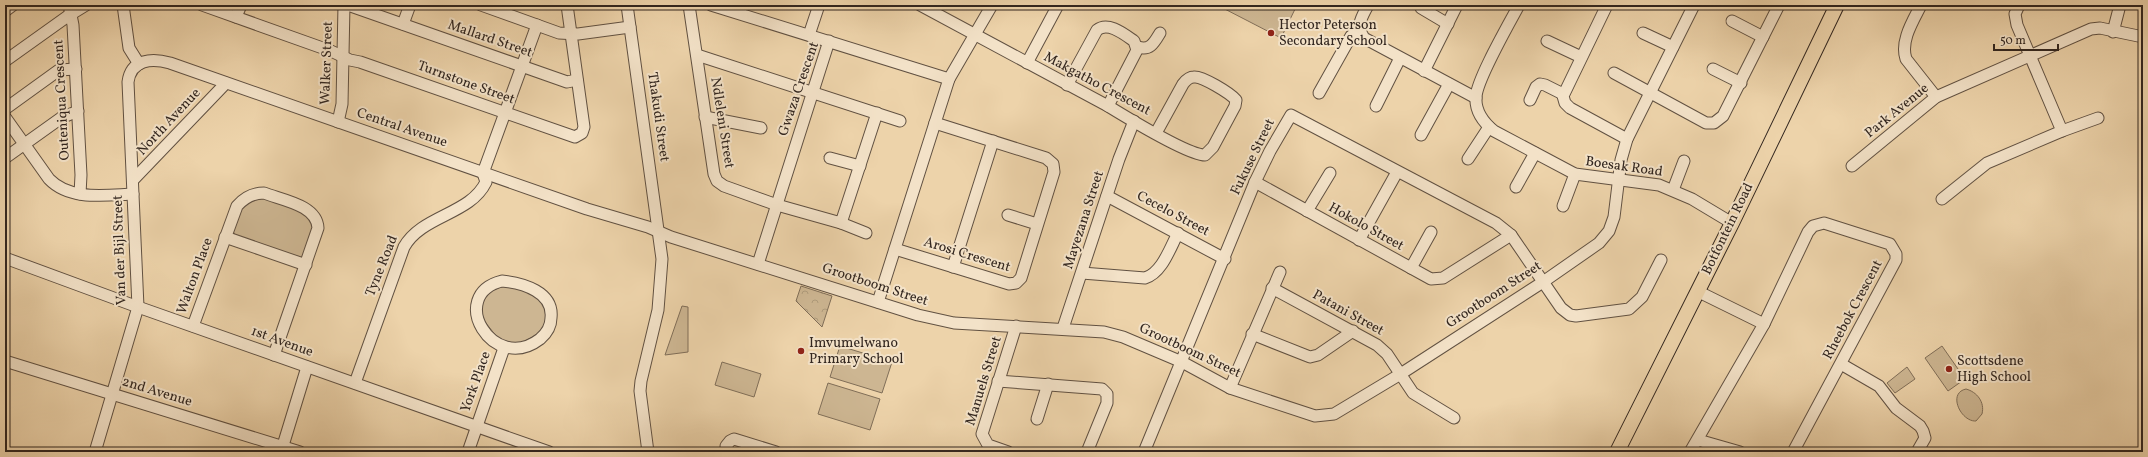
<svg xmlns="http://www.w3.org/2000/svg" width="2148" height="457" viewBox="0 0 2148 457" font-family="Vollkorn,serif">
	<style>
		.green { fill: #cdb692; stroke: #806e58 }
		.park { fill: url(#park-crowns); stroke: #806e58 }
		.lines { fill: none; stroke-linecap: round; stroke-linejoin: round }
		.minor-casing { stroke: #615142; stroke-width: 13 }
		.major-casing { stroke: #32261f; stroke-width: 16 }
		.minor { stroke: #f3e2c8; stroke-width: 11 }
		.major { stroke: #edd3aa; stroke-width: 14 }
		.poi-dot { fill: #8f2418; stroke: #f3e2c8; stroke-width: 1.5 }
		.labels { text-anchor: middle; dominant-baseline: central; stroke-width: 4; stroke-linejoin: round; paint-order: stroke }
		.poi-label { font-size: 14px; fill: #32261f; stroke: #f3e2c8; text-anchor: start }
		.street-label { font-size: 14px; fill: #32261f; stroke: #f3e2c8 }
	</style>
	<defs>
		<pattern id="park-crowns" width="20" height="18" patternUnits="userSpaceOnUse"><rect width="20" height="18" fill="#cdb692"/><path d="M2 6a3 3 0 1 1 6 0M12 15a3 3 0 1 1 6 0" fill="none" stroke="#b09c7d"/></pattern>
	</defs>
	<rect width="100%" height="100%" fill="#edd3aa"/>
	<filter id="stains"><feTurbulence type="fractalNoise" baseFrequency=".005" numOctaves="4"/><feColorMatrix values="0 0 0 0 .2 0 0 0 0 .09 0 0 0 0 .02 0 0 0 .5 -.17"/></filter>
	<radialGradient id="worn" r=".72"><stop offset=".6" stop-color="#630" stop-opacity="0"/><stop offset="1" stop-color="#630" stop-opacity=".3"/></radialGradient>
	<g class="green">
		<polygon points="1217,5 1297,5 1281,38"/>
		<path d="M 264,198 L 294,208 L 311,218 L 314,227 L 305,255 L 302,258 L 236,236 C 227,227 240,211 246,202 Z"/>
		<polygon points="507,285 534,293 548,308 545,330 516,346 500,341 482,318 482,303 490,291"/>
		<polygon points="682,306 688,307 688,352 665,355"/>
		<polygon points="840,346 892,362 882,393 830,377"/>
		<polygon points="1942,346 1965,379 1948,391 1925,358"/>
		<polygon points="722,362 761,374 754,397 715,385"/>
		<polygon points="1907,367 1915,379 1895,393 1887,383"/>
		<polygon points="828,383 880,399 870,430 818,414"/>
		<path d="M 1966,389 C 1977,392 1985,402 1982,414 L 1976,421 C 1961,422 1947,393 1966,389 Z"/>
	</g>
	<polygon class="park" points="801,286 832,296 822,327 796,301"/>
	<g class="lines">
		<g class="minor-casing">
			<g id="minor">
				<polyline points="69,5 73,25 81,175 80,194"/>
				<polyline points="123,5 129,48 139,64"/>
				<polyline points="202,5 331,51 350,60 360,62 575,137 582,133 584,127 567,5"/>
				<polyline points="348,5 567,82 577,80"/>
				<polyline points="481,5 559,33 578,34 630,27"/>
				<polyline points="627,5 662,259 658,310 641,381 640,391 648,452"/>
				<polyline points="689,5 714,174 717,181 724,186 777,205 841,223 877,113"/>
				<polyline points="711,5 949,79"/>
				<path d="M 920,5 L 1108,106 C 1126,117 1188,155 1205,155 L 1213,147 L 1235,106 L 1236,100 C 1230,93 1202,76 1194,77 C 1189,77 1186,80 1183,84 L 1156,133"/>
				<path d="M 1368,5 C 1362,17 1355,26 1364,38 L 1476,98"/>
				<path d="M 1519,5 C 1509,24 1477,79 1476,97 C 1475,111 1483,122 1494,131 L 1575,174 L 1659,185 L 1692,199 L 1732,223"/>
				<polyline points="1607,5 1563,96 1565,103 1570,108 1627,139"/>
				<path d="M 1921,5 C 1913,21 1900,41 1906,59 L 1936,97"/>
				<polyline points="2019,5 2015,14 2017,25 2062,131"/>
				<polyline points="1421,8 1448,24"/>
				<polyline points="5,11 13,5"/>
				<polyline points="236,17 241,5"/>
				<polyline points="1732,21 1763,37"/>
				<polyline points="403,24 410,5"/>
				<polyline points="2113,32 2120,5"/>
				<polyline points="1643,33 1673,47"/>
				<polyline points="809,35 819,5"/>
				<polyline points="1547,41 1581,57"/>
				<path d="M 1138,47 C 1150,51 1154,43 1160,33"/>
				<polyline points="697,55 900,121"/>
				<polyline points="5,61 68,16 86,5"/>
				<polyline points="1027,63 1058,5"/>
				<polyline points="1713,69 1741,83"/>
				<polyline points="1424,71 1457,5"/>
				<polyline points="1614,73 1706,123 1714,123 1723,116 1779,5"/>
				<path d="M 1067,85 L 1097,30 C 1108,21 1124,34 1134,41 L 1137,50 L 1108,106"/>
				<polyline points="1319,93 1351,36 1360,31"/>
				<polyline points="1530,100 1536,87 1540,84 1545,85 1563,94"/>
				<polyline points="1376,106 1400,58"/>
				<polyline points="5,109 59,70 76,69"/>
				<path d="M 5,117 L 49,179 C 70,201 106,195 133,194"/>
				<polyline points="705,117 761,128"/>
				<polyline points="338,122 342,104 344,5"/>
				<polyline points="1421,135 1449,84"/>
				<polyline points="5,158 61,118 78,111"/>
				<polyline points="830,158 860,166"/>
				<polyline points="1468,159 1489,127"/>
				<polyline points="1852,166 1936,97 2091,29 2100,28 2143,37"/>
				<polyline points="133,180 226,83"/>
				<polyline points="1255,182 1431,279 1443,278 1511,235"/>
				<polyline points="1516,187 1535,153"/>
				<polyline points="1673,190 1684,161"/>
				<polyline points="1107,196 1225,259"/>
				<polyline points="1942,199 1987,163 2062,131 2098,118"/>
				<polyline points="1563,206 1575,174"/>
				<polyline points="1307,211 1330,173"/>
				<polyline points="1008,215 1037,224"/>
				<polyline points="841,223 866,233"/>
				<polyline points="225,237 306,265"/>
				<polyline points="1359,240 1397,172"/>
				<polyline points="895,249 1009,284 1016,283 1021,278 1054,172 1053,164 1046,158 935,123"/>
				<polyline points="5,258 138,307 549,452"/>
				<polyline points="758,264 829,41"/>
				<polyline points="953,267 993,141"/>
				<polyline points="1411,268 1431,232"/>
				<path d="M 1082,273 L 1145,278 C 1162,273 1170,248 1178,233"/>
				<path d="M 502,281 C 523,283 554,292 551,318 C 551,327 547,333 540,339 C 493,375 446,295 502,281 Z"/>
				<polyline points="1272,288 1377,345 1387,354 1413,393 1454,418"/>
				<polyline points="1697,291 1764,324"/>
				<polyline points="878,302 949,79 992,5"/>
				<path d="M 193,326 L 237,206 C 244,198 252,193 264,193 C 282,200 317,205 318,228 L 274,355"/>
				<polyline points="1063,328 1119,159 1134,121"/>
				<polyline points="1252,334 1310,357 1318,355 1353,331"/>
				<polyline points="5,361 300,452"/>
				<polyline points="1841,364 1879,386 1896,408 1920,426 1923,431 1925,438 1917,452"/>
				<polyline points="998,381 1102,389 1107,394 1107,403 1087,452"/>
				<path d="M 355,383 L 404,247 C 422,215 470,215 486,182 L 483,173 L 537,25"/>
				<polyline points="1230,388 1280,272"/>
				<polyline points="1037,419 1048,384"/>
				<polyline points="1698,440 1740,452"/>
				<polyline points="726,446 730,441 734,439 776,452"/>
				<path d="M 95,452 L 138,307 L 128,82 C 131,59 152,58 170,63 L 587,209 L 648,227 L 671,237 L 918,315 L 954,323 L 1104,332 L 1123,337 L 1182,362 L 1230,388 L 1315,416 L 1334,414 L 1399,375 L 1543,282 L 1599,243 L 1609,231 L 1614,217 L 1621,160 L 1627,139 L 1694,5"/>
				<polyline points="281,452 307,367"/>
				<polyline points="468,452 504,348"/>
				<polyline points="1008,452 988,445 982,434 1016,326"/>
				<polyline points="1144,452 1255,182 1270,151 1291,115 1496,223 1511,235 1561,308 1570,315 1576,316 1629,309 1642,297 1661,260"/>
				<polyline points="1690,452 1764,324 1808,232 1813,226 1824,223 1890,244 1896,254 1896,260 1793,452"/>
			</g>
		</g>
		<g class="major-casing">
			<polyline id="major" points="1617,452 1732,223 1837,5"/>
		</g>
		<use href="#minor" class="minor"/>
		<use href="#major" class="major"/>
	</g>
	<g class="poi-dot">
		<circle cx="1271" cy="33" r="4"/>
		<circle cx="801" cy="351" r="4"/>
		<circle cx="1949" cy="369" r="4"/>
	</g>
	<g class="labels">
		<g class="poi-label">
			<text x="1279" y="25">Hector Peterson<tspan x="1279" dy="16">Secondary School</tspan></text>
			<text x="809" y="343">Imvumelwano<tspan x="809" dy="16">Primary School</tspan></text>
			<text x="1957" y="361">Scottsdene<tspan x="1957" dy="16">High School</tspan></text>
		</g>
		<g class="street-label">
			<text transform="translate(490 39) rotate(19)">Mallard Street</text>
			<text transform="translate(327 63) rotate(-88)">Walker Street</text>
			<text transform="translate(466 83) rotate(20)">Turnstone Street</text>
			<text transform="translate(1097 84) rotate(28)">Makgatho Crescent</text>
			<text transform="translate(799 89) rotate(-71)">Gwaza Crescent</text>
			<text transform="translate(62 100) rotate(-93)">Outeniqua Crescent</text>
			<text transform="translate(1897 111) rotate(-39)">Park Avenue</text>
			<text transform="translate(658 117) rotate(82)">Thakudi Street</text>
			<text transform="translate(169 122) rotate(-47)">North Avenue</text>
			<text transform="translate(722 123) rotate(81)">Ndleleni Street</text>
			<text transform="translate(402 128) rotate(19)">Central Avenue</text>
			<text transform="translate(1253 157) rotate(-64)">Fukuse Street</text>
			<text transform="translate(1624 167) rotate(8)">Boesak Road</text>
			<text transform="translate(1173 214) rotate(28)">Cecelo Street</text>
			<text transform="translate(1084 220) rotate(-72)">Mayezana Street</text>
			<text transform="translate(1366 227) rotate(29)">Hokolo Street</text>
			<text transform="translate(1728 229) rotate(-64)">Botfontein Road</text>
			<text transform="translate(120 250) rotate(-92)">Van der Bijl Street</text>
			<text transform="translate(967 255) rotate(17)">Arosi Crescent</text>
			<text transform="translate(382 266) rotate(-68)">Tyne Road</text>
			<text transform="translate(195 276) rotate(-70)">Walton Place</text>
			<text transform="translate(875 285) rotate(18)">Grootboom Street</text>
			<text transform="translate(1494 295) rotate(-33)">Grootboom Street</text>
			<text transform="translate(1853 310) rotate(-62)">Rheebok Crescent</text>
			<text transform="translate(1348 313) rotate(29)">Patani Street</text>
			<text transform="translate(282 342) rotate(20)">1st Avenue</text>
			<text transform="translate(1190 351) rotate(25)">Grootboom Street</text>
			<text transform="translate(984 381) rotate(-73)">Manuels Street</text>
			<text transform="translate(476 382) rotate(-70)">York Place</text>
			<text transform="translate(157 392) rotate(17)">2nd Avenue</text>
		</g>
	</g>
	<rect width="2148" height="457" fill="none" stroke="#edd3aa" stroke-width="20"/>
	<rect x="6" y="6" width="2136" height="445" fill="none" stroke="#32261f" stroke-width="2"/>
	<rect x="10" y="10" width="2128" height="437" fill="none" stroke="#32261f"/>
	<path d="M1994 44v6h64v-6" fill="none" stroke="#32261f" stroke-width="2"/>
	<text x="2000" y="44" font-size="12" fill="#32261f" stroke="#f3e2c8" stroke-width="3" paint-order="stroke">50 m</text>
	<rect width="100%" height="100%" filter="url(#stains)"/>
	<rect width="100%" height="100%" fill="url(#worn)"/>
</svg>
